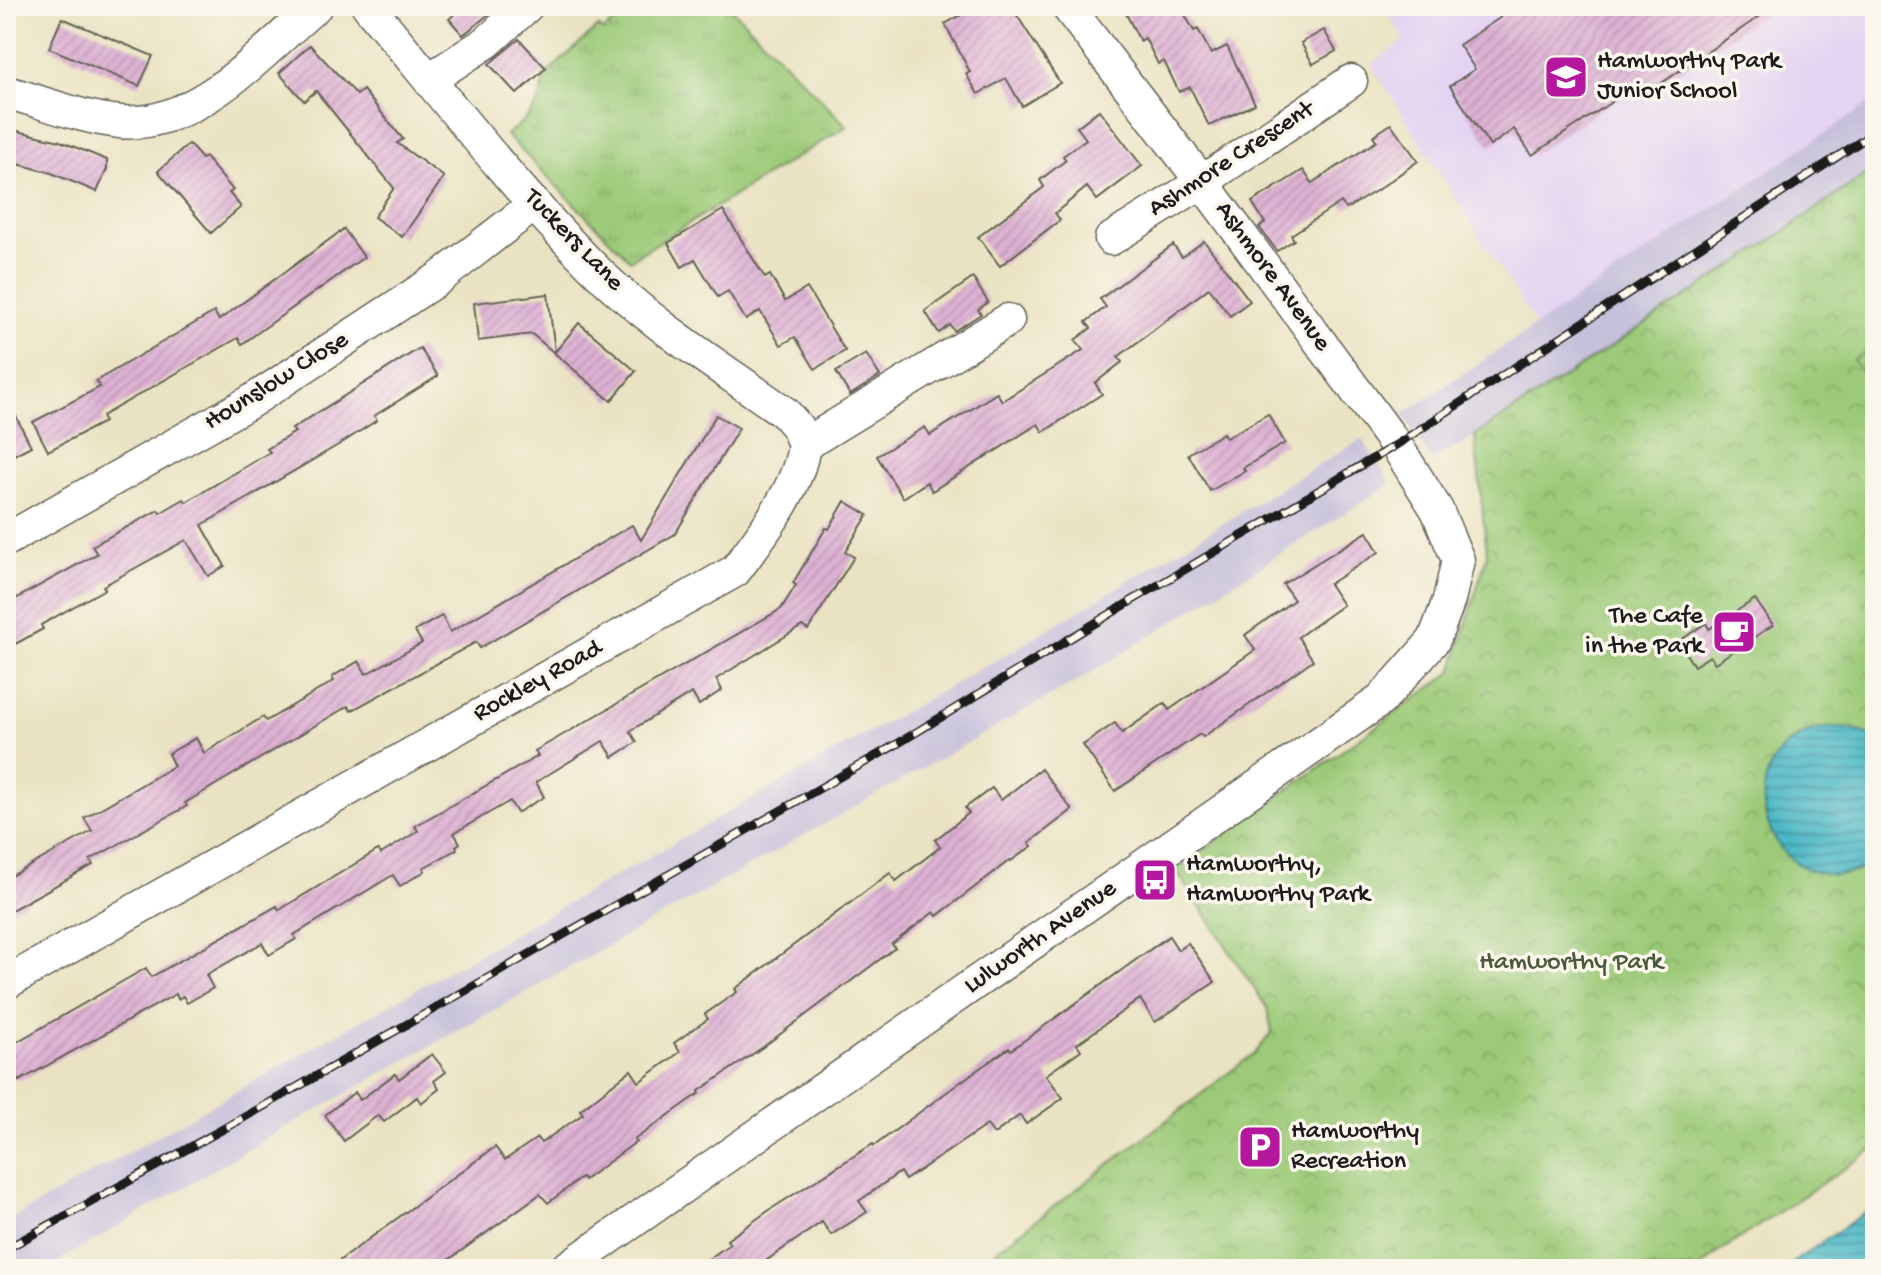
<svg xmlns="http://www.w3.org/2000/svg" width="1881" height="1275" viewBox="0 0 1881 1275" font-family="'Gochi Hand',sans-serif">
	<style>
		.built { fill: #e4d3f2 }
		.railway { fill: #c6c0da }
		.grass { fill: url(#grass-tufts); stroke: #5c734a; stroke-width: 2 }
		.park { fill: url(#park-crowns); stroke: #5c734a; stroke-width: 2 }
		.pitch { fill: #9cca78; stroke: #5c734a; stroke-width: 2 }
		.water { fill: url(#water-rules); stroke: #346a71; stroke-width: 2 }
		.building { fill: url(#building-hatch) }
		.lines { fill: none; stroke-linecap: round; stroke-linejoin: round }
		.minor-casing { stroke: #646256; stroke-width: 35 }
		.minor { stroke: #fff; stroke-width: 32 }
		.rail-casing { stroke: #1c1c1c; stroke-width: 9 }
		.rail { stroke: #fbf7ec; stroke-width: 6; stroke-dasharray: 18; stroke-linecap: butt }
		.labels { text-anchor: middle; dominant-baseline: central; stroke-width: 7; stroke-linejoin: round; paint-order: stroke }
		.poi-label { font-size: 26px; fill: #1c1c1c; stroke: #fbf7ec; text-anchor: start }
		.street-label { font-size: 26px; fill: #1c1c1c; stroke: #fbf7ec }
		.park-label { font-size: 26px; fill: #49593c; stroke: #fbf7ec }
	</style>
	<defs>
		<pattern id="grass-tufts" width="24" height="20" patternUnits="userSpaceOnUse" patternTransform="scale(2)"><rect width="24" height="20" fill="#9cca78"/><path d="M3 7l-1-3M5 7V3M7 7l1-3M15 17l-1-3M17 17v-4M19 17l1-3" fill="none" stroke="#86ad67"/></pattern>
		<pattern id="park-crowns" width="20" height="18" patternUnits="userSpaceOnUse" patternTransform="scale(2)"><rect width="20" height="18" fill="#9cca78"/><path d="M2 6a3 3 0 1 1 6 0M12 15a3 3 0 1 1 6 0" fill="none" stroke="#86ad67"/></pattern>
		<pattern id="water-rules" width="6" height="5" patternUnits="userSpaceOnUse" patternTransform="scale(2)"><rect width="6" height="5" fill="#4bb8c6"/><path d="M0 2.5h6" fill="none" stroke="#3e95a0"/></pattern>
		<pattern id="building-hatch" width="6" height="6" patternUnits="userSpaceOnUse" patternTransform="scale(2)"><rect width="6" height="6" fill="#ddb1d3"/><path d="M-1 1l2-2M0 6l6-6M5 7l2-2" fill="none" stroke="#bd98b5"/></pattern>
	</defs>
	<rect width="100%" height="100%" fill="#fbf7ec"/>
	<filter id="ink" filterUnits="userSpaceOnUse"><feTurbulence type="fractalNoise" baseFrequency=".0125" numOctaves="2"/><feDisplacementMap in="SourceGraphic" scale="16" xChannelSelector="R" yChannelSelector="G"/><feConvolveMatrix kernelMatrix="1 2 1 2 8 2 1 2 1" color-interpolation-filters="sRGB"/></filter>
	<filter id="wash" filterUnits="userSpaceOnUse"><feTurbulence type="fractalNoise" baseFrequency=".006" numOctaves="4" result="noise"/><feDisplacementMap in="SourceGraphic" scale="32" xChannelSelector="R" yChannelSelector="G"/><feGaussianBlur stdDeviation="1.8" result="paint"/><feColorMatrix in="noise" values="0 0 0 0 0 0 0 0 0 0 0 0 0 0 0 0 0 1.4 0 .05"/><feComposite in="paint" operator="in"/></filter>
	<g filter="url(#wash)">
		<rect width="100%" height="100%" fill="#eae3c3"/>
		<polygon class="built" points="1384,6 1875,6 1875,100 1537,327 1371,65 1405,40"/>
		<g class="railway">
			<polygon points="1875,100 1875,168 1772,240 1475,436 1432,460 1403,414"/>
			<polygon points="1362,439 1391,484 1088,675 276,1133 63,1259 50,1269 6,1269 6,1222 1014,650"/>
		</g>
		<path class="grass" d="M 634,6 L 729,6 L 847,126 L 630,260 L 506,135 C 528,118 544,106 544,76 L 598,27 L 603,31 Z"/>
		<polygon class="park" points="1875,168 1875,1148 1716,1254 1700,1269 972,1269 1256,1052 1272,1032 1267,1008 1176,870 1452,672 1487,555 1475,436 1772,240"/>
		<polygon class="pitch" points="1875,347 1875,390 1853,360"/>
		<g class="water">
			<path d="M 1834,727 L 1863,732 L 1875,739 L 1875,863 C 1775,916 1719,767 1809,732 C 1817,729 1826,729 1834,727 Z"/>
			<polygon points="1875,1205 1875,1269 1784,1269"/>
		</g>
		<g id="blocks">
			<g class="building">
				<polygon points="464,6 489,6 493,11 463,35 449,19"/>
				<polygon points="956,6 1011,6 1060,83 1022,106 1006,78 978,94 966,74 970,72 945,24 961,15"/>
				<polygon points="1122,6 1180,6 1194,31 1198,29 1211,54 1227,46 1255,104 1209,126 1190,87 1179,92 1164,61 1158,64 1145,38 1140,41"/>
				<polygon points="1494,6 1775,6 1641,97 1634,87 1532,155 1514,129 1490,146 1450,86 1475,69 1459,45 1501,17"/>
				<polygon points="62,18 153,56 139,86 49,48"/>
				<polygon points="1324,30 1336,51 1313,64 1301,43"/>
				<polygon points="519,39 546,68 517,94 489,64"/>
				<polygon points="310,45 357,95 363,90 403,139 397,143 444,177 402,237 374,217 394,188 316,91 304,101 279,73"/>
				<polygon points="1099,110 1142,166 1097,200 1087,187 1055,213 1060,220 1000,266 978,237 1044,187 1040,180 1066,160 1063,156 1086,139 1077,127"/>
				<polygon points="1391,124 1418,161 1376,191 1346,209 1341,202 1291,235 1294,240 1277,251 1259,227 1265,223 1252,202 1303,170 1312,183 1377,141 1373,136"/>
				<polygon points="13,130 60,141 107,160 107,169 97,192 49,172 6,161"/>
				<polygon points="189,144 202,159 205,157 233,190 229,193 241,207 211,233 158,171"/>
				<polygon points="723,210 765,278 770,275 785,301 807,288 845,351 815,369 795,337 781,345 760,311 746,320 728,291 718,297 695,259 682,267 668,243"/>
				<polygon points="344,229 364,257 242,344 238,338 102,416 104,422 48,451 33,422 100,387 96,381 214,312 219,320"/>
				<polygon points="1204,241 1250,301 1230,316 1209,288 1118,357 1122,362 1095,383 1102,394 1043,432 1038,424 932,491 927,482 903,498 877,456 925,427 930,435 997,393 1002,401 1083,350 1075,340 1091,328 1086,322 1106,307 1100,299 1173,245 1182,257"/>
				<polygon points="973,278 988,302 978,310 981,314 954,331 950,325 939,333 925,311"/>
				<polygon points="548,294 555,352 579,323 636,371 611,401 532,334 478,341 474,303"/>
				<polygon points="420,348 438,376 374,416 377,420 345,441 202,525 225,566 208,576 186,540 103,586 105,589 41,625 43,629 6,649 6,604 97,554 92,546 158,510 160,513 184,499 186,502 270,452 267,449 295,432 292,429"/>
				<polygon points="866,354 880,376 850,395 836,372"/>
				<polygon points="6,397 31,446 6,459"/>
				<polygon points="1268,414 1285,443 1243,468 1245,471 1210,491 1188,454 1223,433 1226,438"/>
				<polygon points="716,415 739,428 675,534 480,648 476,642 351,711 348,706 185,803 187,806 90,860 93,865 6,913 6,879 92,831 84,818 174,766 168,754 196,738 204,753 263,717 266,721 334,681 332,677 359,661 366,674 422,643 415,631 442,616 450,632 632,525 641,540"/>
				<polygon points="845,501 868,515 845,552 854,557 808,630 802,626 716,679 722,690 699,705 692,693 630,731 637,742 613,757 603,741 536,782 544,797 517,813 510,801 454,833 460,843 456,846 457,849 423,868 425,871 400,886 393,875 294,935 296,939 269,955 262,943 206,975 213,988 187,1003 183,996 178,999 176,994 19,1081 17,1077 6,1082 6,1048 146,968 151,977 277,906 279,910 378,850 381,854 418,831 415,826 538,756 535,751 781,609 796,585 793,583 826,528 829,529"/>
				<polygon points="1367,532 1379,552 1329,584 1343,605 1298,637 1313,660 1203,737 1200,734 1115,791 1083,745 1115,723 1122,733 1165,703 1169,710 1255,650 1245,635 1294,600 1283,584"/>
				<polygon points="1755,599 1773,625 1715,663 1710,656 1694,666 1678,642 1706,623 1709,629"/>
				<polygon points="1041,769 1072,810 1029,843 1032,846 1011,861 1010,860 937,916 934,912 892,944 895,948 763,1047 699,1091 700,1093 634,1140 636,1142 584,1180 582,1177 548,1203 540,1194 436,1269 328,1269 495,1147 505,1160 537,1138 541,1143 583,1114 580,1110 631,1070 639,1082 680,1052 674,1043 708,1019 705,1014 737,992 735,989 890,873 896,881 940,847 935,840 969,813 965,808 992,788 1001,800"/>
				<polygon points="1169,936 1178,950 1188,943 1215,982 1155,1022 1140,999 1077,1044 1081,1050 1046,1075 1063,1098 1026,1124 1020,1115 994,1134 987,1125 905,1180 900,1172 859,1201 867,1212 831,1235 822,1222 754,1269 694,1269 730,1244 727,1240 771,1209 873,1144 874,1146 970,1075 1009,1048 1011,1050"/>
				<polygon points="432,1054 446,1072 434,1081 439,1089 421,1103 417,1097 384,1122 378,1115 344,1141 325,1115 355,1092 360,1100 395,1074 399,1079"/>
			</g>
		</g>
	</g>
	<g filter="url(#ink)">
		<use href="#blocks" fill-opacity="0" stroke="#646256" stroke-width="2"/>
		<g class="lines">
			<g class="minor-casing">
				<g id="minor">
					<path d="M 368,6 C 441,93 511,184 591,265 C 647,322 719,366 785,413 L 797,427 L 804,445"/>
					<polyline points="430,79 487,42 527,6"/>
					<path d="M 6,92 C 43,102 81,118 120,122 C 196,129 263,51 316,6"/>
					<polyline points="1111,239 1202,182 1351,81"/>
					<polyline points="6,540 250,402 438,279 535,204"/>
					<path d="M 6,983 L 735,571 C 761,536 799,488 804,445 L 1008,320"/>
					<polyline points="565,1269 1381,700 1434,640 1449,600 1458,560 1437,510 1396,445 1202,182 1067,6"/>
				</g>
			</g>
			<use href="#minor" class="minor"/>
			<g class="rail-casing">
				<polyline id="rail" points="6,1249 243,1118 897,744 1133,600 1396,445 1875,132"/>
			</g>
			<use href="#rail" class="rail"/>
		</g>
	</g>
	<defs>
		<g id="school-square" transform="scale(2.3)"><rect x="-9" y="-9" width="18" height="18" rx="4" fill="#b5179e" stroke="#fbf7ec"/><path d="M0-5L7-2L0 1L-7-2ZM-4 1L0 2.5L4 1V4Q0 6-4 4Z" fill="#fff"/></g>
		<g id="cafe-square" transform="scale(2.3)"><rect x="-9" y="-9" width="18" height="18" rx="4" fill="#b5179e" stroke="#fbf7ec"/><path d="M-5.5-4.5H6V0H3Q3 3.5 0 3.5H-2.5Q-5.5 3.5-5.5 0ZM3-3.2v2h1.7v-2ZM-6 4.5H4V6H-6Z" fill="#fff"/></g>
		<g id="bus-square" transform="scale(2.3)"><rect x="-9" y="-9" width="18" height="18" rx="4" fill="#b5179e" stroke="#fbf7ec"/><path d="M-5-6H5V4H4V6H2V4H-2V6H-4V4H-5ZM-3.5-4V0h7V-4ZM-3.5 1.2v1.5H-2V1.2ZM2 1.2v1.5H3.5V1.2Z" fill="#fff"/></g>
		<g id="parking-square" transform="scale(2.3)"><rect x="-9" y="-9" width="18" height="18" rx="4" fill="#b5179e" stroke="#fbf7ec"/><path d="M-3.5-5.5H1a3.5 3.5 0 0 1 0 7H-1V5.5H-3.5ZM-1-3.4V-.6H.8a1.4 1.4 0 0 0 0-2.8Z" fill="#fff"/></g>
	</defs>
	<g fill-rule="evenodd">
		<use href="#school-square" x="1566" y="77"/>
		<use href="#cafe-square" x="1734" y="632"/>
		<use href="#bus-square" x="1155" y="880"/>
		<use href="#parking-square" x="1260" y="1147"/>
	</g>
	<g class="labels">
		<g class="poi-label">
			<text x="1597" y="62">Hamworthy Park<tspan x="1597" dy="30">Junior School</tspan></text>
			<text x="1703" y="617" text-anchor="end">The Cafe<tspan x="1703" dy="30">in the Park</tspan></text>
			<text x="1186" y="865">Hamworthy,<tspan x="1186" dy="30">Hamworthy Park</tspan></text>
			<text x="1291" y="1132">Hamworthy<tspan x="1291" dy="30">Recreation</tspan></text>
		</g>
		<g class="street-label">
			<text transform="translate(1232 160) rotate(-33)">Ashmore Crescent</text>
			<text transform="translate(573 241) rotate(46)">Tuckers Lane</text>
			<text transform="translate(1272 277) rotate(54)">Ashmore Avenue</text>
			<text transform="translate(277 382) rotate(-32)">Hounslow Close</text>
			<text transform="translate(538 682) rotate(-29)">Rockley Road</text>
			<text transform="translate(1041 938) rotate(-35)">Lulworth Avenue</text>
		</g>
		<g class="park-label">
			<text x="1571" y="963">Hamworthy Park</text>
		</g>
	</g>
	<rect width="1881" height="1275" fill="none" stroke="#fbf7ec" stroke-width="32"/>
</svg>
